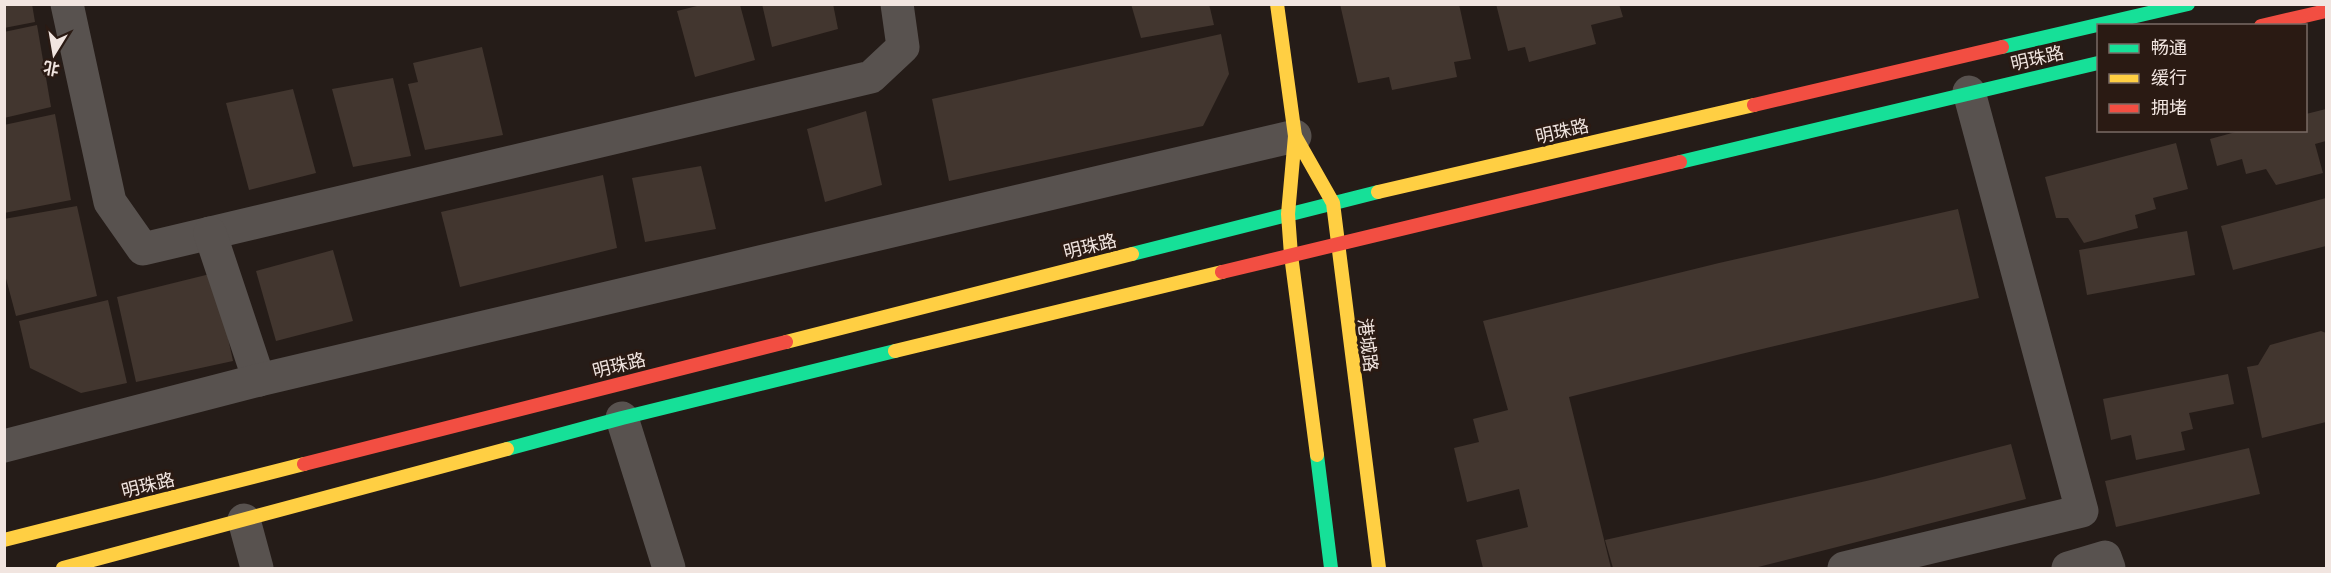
<svg xmlns="http://www.w3.org/2000/svg" width="2331" height="573" viewBox="0 0 2331 573" font-family="Quicksand,'Noto Sans SC',sans-serif">
	<style>
		.building { fill: #42362f }
		.lines { fill: none; stroke-linecap: round; stroke-linejoin: round }
		.street { stroke: #58524f; stroke-width: 33 }
		.fast { stroke: #16e098; stroke-width: 14 }
		.slow { stroke: #ffcf43; stroke-width: 14 }
		.jam { stroke: #f24e42; stroke-width: 14 }
		.labels { text-anchor: middle; dominant-baseline: central; stroke-width: 6; stroke-linejoin: round; paint-order: stroke }
		.street-label { font-size: 18px; fill: #f1e5e0; stroke: #2a1a13 }
	</style>
	<rect width="100%" height="100%" fill="#251c18"/>
	<g class="building">
		<polygon points="4,4 32,4 35,22 4,28"/>
		<polygon points="762,4 833,4 838,29 772,47"/>
		<polygon points="1131,4 1209,4 1214,25 1141,38"/>
		<polygon points="1340,4 1459,4 1471,59 1454,62 1457,77 1392,90 1389,77 1358,83"/>
		<polygon points="1496,4 1619,4 1623,17 1591,25 1596,44 1529,62 1525,47 1508,51"/>
		<polygon points="701,5 740,5 755,60 695,77 677,11"/>
		<polygon points="37,25 51,107 4,118 4,32"/>
		<polygon points="1221,34 1229,74 1203,126 949,181 932,99"/>
		<polygon points="482,47 503,135 425,150 408,84 418,82 413,63"/>
		<polygon points="393,78 411,156 353,167 332,89"/>
		<polygon points="293,89 316,173 249,190 226,103"/>
		<polygon points="2326,109 2326,141 2315,144 2323,173 2276,185 2266,169 2246,174 2242,159 2217,166 2210,139 2243,130 2306,130 2306,114"/>
		<polygon points="866,111 882,185 825,202 807,129"/>
		<polygon points="55,114 71,200 4,213 4,125"/>
		<polygon points="2176,143 2188,189 2153,198 2156,209 2135,215 2138,228 2084,243 2068,218 2056,218 2045,177"/>
		<polygon points="701,166 716,229 645,242 632,178"/>
		<polygon points="603,175 617,248 460,287 441,212"/>
		<polygon points="2326,198 2326,246 2233,270 2221,226"/>
		<polygon points="77,206 97,296 16,316 4,271 4,219"/>
		<polygon points="1958,209 1979,298 1741,354 1569,397 1611,568 1483,568 1476,540 1528,527 1519,489 1467,502 1454,448 1479,442 1473,419 1508,410 1483,321 1719,263"/>
		<polygon points="2187,231 2195,275 2087,295 2079,250"/>
		<polygon points="333,250 353,321 276,341 256,271"/>
		<polygon points="214,273 233,361 136,382 117,297"/>
		<polygon points="108,300 127,383 81,393 30,368 19,321"/>
		<polygon points="2321,331 2326,333 2326,422 2262,438 2247,367 2258,365 2270,345"/>
		<polygon points="2228,374 2234,404 2189,413 2193,429 2181,432 2185,450 2136,460 2131,435 2111,440 2103,399"/>
		<polygon points="2011,444 2026,499 1754,568 1613,568 1605,540 1875,479"/>
		<polygon points="2249,448 2260,494 2116,527 2105,481"/>
	</g>
	<g class="lines">
		<g class="street">
			<polyline points="67,4 110,202 143,249 871,77 903,47 897,4"/>
			<polyline points="210,233 259,380"/>
			<polyline points="622,418 669,568"/>
			<polyline points="4,446 259,380 1295,136"/>
			<polyline points="244,520 257,568"/>
			<polyline points="1844,568 2082,511 1969,92"/>
			<polyline points="2068,568 2105,557 2109,568"/>
		</g>
		<g class="fast">
			<polyline points="2002,47 2188,4"/>
			<polyline points="1680,162 2098,63"/>
			<polyline points="1132,254 1378,192"/>
			<polyline points="507,449 622,418 895,351"/>
			<polyline points="1317,455 1331,568"/>
		</g>
		<g class="slow">
			<polyline points="1277,4 1295,136 1288,214 1291,255 1317,455"/>
			<polyline points="1295,136 1333,203 1379,568"/>
			<polyline points="1378,192 1754,105"/>
			<polyline points="786,342 1132,254"/>
			<polyline points="895,351 1222,272"/>
			<polyline points="4,540 304,464"/>
			<polyline points="63,568 507,449"/>
		</g>
		<g class="jam">
			<polyline points="2261,26 2326,11"/>
			<polyline points="1754,105 2002,47"/>
			<polyline points="1222,272 1680,162"/>
			<polyline points="304,464 786,342"/>
		</g>
	</g>
	<g class="labels">
		<g class="street-label">
			<text transform="translate(2037 58) rotate(-13)">明珠路</text>
			<text transform="translate(1562 131) rotate(-13)">明珠路</text>
			<text transform="translate(1090 246) rotate(-14)">明珠路</text>
			<text transform="translate(1368 345) rotate(83)">港城路</text>
			<text transform="translate(619 365) rotate(-14)">明珠路</text>
			<text transform="translate(148 485) rotate(-14)">明珠路</text>
		</g>
	</g>
	<rect width="2331" height="573" fill="none" stroke="#f1e5e0" stroke-width="12"/>
	<rect x="2097" y="24" width="210" height="108" fill="#2a1a13" stroke="#7a6b65" stroke-width="1.5"/>
	<rect x="2109" y="44" width="30" height="9" fill="#16e098" stroke="#7a6b65" stroke-width="1.5"/>
	<text x="2151" y="54" font-size="18" fill="#f1e5e0">畅通</text>
	<rect x="2109" y="74" width="30" height="9" fill="#ffcf43" stroke="#7a6b65" stroke-width="1.5"/>
	<text x="2151" y="84" font-size="18" fill="#f1e5e0">缓行</text>
	<rect x="2109" y="104" width="30" height="9" fill="#f24e42" stroke="#7a6b65" stroke-width="1.5"/>
	<text x="2151" y="114" font-size="18" fill="#f1e5e0">拥堵</text>
	<g transform="translate(54 54) rotate(191)" stroke="#2a1a13" stroke-width="4.5" paint-order="stroke">
	<path d="M0-4.5L10 22L0 15L-10 22Z" fill="#f1e5e0"/>
	<text y="-9" font-size="16" font-weight="bold" text-anchor="middle" fill="#f1e5e0">北</text>
	</g>
</svg>
